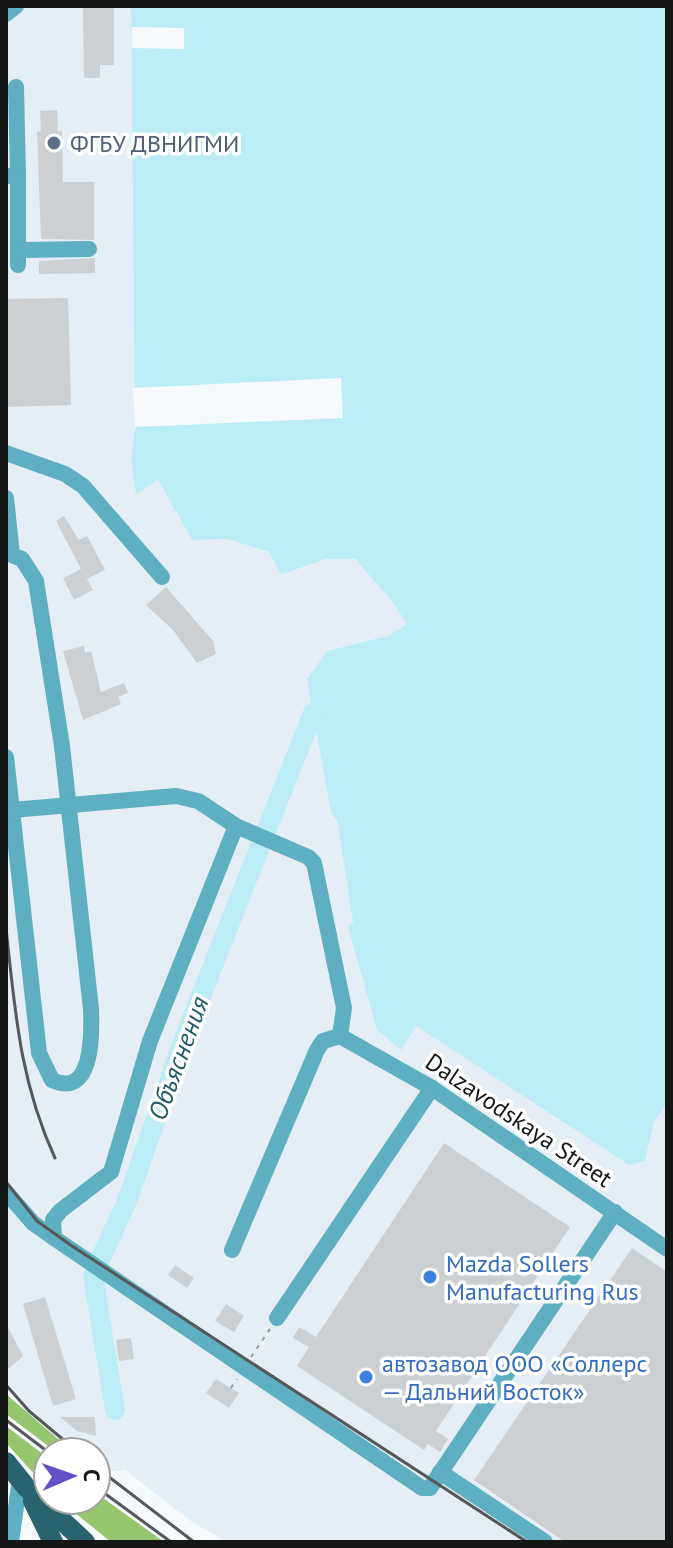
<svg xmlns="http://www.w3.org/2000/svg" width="673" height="1548" viewBox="0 0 673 1548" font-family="'PT Sans',sans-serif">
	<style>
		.built { fill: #e5eef4 }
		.forest { fill: #96c66e }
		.water { fill: #bcedf6 }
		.pier { fill: #f7fafc }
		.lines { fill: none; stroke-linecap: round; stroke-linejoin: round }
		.river { stroke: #bcedf6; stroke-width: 20 }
		.building { fill: #cdd0d2 }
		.path { stroke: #989a9b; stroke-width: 2; stroke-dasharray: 4 6; stroke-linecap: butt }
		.minor { stroke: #5dafc1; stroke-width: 16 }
		.major { stroke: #28636f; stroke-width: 20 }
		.rail { stroke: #565758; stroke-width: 3 }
		.service-dot { fill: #5c6f8a; stroke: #fff; stroke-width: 3 }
		.shop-dot { fill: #3f7fe0; stroke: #fff; stroke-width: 3 }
		.labels { text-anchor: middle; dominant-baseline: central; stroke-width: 7; stroke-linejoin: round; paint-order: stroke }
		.service-label { font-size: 24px; fill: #4e5e75; stroke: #fff; text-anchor: start }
		.street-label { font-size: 24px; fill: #151616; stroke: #fff }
		.shop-label { font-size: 24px; fill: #366cbe; stroke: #fff; text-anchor: start }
		.water-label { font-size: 26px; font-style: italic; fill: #1f5c66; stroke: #fff }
	</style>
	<rect width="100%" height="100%" fill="#f7fafc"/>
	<polygon class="built" points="6,6 131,6 135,427 131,460 136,494 158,480 192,540 227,539 269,552 281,575 325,559 355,559 391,600 407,624 387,636 327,651 307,679 331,814 337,820 353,922 416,1025 629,1165 645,1161 654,1122 667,1103 667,1542 227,1542 192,1522 125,1470 102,1473 96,1467 96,1452 78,1452 29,1411 6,1385"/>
	<g class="forest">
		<polygon points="6,1394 73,1452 56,1452 6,1414"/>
		<polygon points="6,1426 48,1458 48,1489 6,1443"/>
		<polygon points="96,1493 160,1539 164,1542 111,1542 59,1500 96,1500"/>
	</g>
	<polygon class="water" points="131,6 667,6 667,1103 654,1122 645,1161 629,1165 416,1026 401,1050 377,1030 348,927 353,922 337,820 331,814 307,679 327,651 387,636 407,624 391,600 355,559 325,559 281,575 269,552 227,539 192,540 158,480 136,495 131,460 135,427"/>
	<g class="pier">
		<polygon points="132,27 184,28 184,49 132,48"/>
		<polygon points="341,378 343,418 135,427 133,388"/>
	</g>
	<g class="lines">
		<polyline class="river" points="115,1410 93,1275 127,1201 185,1036 313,713"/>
	</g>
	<g class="building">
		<polygon points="83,8 114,8 114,65 100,65 100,78 84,78"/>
		<polygon points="57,110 58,131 62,131 63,182 94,182 94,240 41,239 37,132 41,131 40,111"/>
		<polygon points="95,258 95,273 39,274 39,261"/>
		<polygon points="68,298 71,405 6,407 8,299"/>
		<polygon points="64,516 79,540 87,536 105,570 87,579 93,590 74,600 63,578 81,569 56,521"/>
		<polygon points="166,587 213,641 216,654 197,663 173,630 146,605"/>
		<polygon points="84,646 85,653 91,651 101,692 124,683 128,693 118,697 121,704 83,720 63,651"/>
		<polygon points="444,1143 570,1227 436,1431 448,1439 440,1452 428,1444 424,1450 297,1366 309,1347 293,1338 299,1327 316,1337"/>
		<polygon points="632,1248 667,1272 667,1542 565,1542 474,1480"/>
		<polygon points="175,1265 194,1278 187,1288 168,1275"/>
		<polygon points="45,1297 76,1399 53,1406 23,1304"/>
		<polygon points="226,1304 244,1316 234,1332 215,1321"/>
		<polygon points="6,1323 23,1356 6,1371"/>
		<polygon points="131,1338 134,1359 119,1361 116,1340"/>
		<polygon points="216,1379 239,1393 229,1408 206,1393"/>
		<polygon points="60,1417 95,1417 96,1436 77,1431"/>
	</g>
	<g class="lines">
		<g class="path">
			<polyline points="251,1357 270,1329"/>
			<polyline points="231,1388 237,1379"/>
		</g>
		<g class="minor">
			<polyline points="6,14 16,6"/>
			<polyline points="6,176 18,176 16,87"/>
			<polyline points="18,176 18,265"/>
			<polyline points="18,250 89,249"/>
			<polyline points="6,453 65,474 83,486 162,577"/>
			<path d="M 6,498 L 12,555 L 22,559 L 36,581 L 62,746 L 91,1009 C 92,1035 93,1099 52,1080 L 39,1053 L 6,757"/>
			<polyline points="12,810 176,796 198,801 236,826 150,1041 111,1172 60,1211 53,1220 54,1238 422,1488 430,1488 615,1212"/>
			<polyline points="236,826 308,857 314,863 344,1008 340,1036"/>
			<polyline points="340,1036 432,1088 667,1249"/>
			<polyline points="6,1192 33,1223 54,1238"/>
			<polyline points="232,1250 317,1050 323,1041 340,1036"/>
			<polyline points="277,1318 432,1088"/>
			<polyline points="440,1472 545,1542"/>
			<polyline points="11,1542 20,1479"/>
		</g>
		<g class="major">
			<polyline points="6,1462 26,1487 85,1542"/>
			<polyline points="33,1501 53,1542"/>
		</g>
		<g class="rail">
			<path d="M 6,928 C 15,1011 20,1082 55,1158"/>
			<polyline points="6,1182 37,1221 72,1246 527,1542"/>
			<polyline points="6,1385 29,1411 78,1452"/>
			<polyline points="6,1420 48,1452"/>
			<polyline points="96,1467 194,1542"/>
			<polyline points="96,1487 171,1542"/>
		</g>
	</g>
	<circle class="service-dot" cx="54" cy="143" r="8"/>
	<g class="shop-dot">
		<circle cx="430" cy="1277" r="8"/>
		<circle cx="366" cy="1377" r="8"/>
	</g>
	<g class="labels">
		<g class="service-label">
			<text x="70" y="143">ФГБУ ДВНИГМИ</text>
		</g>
		<g class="street-label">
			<text transform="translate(519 1120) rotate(34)">Dalzavodskaya Street</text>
		</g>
		<g class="shop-label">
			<text x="446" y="1263">Mazda Sollers<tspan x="446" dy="28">Manufacturing Rus</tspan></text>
			<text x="382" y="1363">автозавод ООО «Соллерс<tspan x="382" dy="28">— Дальний Восток»</tspan></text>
		</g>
		<g class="water-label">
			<text transform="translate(178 1058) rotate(-70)">Объяснения</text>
		</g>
	</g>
	<rect width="673" height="1548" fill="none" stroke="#151616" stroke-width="16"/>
	<g transform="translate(72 1476) rotate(88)"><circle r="38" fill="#ffffff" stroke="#a1a2a2" stroke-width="2"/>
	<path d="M0-6L14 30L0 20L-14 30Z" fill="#634fc8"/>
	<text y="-12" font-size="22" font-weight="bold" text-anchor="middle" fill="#151616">С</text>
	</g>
</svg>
